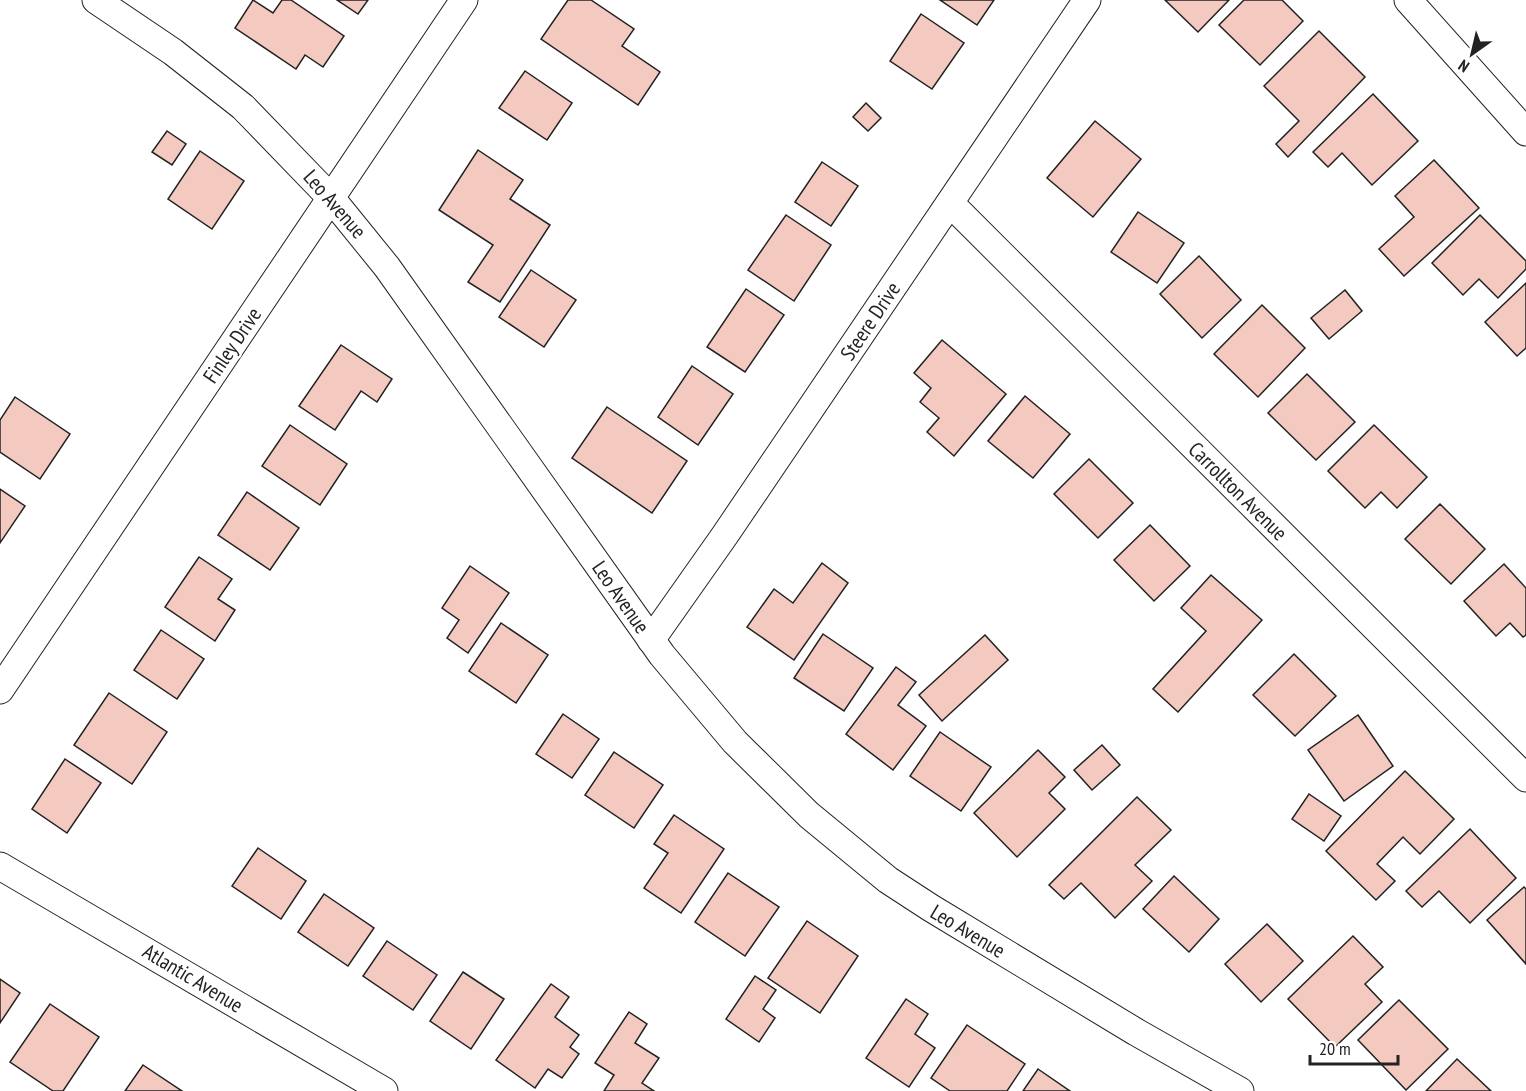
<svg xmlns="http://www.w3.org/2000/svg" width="1526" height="1091" viewBox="0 0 1526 1091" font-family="'PT Sans Narrow',sans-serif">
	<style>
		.building { fill: #f3c9c0; stroke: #222; stroke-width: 1.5 }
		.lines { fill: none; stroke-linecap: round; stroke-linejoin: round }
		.street-casing { stroke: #222; stroke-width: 29 }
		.street { stroke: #fff; stroke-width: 27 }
		.labels { text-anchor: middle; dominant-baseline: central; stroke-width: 4.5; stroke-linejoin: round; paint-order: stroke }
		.street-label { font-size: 21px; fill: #222; stroke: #fff }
	</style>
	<rect width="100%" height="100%" fill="#fff"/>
	<g class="building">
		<polygon points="253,0 273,13 282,0 291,0 344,36 323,67 305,55 296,69 235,28"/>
		<polygon points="337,0 368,0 358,14"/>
		<polygon points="568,0 591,0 634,29 622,46 660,72 638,105 541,39"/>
		<polygon points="940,0 994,0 977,25"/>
		<polygon points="1165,0 1229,0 1198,32"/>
		<polygon points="1244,0 1282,0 1303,21 1260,65 1219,25"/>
		<polygon points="921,14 964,43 932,89 890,61"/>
		<polygon points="1319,31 1365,77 1288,157 1276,144 1299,121 1264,86"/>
		<polygon points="525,71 572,103 547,140 499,108"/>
		<polygon points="1373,94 1418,141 1372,185 1342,153 1328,167 1313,152"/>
		<polygon points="866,103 881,118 868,131 853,117"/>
		<polygon points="1095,121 1141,159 1093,217 1047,178"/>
		<polygon points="167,131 186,144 172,165 152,152"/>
		<polygon points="478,150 523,180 510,199 550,225 500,302 468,282 493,245 439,210"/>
		<polygon points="200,151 244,181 212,229 168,199"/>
		<polygon points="1434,160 1479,208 1404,276 1379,249 1414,217 1395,196"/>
		<polygon points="822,162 858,186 831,226 795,202"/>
		<polygon points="1138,212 1184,243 1157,283 1111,252"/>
		<polygon points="786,215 831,245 794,301 748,270"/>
		<polygon points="1480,215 1526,261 1526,269 1498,298 1479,279 1463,295 1432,263"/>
		<polygon points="1199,256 1241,300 1202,338 1160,294"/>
		<polygon points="531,270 576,300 544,347 499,317"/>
		<polygon points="1526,283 1526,348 1517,356 1485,322"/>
		<polygon points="746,289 784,315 745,372 707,347"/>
		<polygon points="1345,290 1362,311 1329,339 1311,318"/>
		<polygon points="1262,305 1305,348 1258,397 1214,354"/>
		<polygon points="942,340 1006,394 954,456 927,432 939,418 920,402 931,388 914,373"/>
		<polygon points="341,345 392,379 377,402 361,391 335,430 299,406"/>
		<polygon points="692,366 733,394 698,445 658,417"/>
		<polygon points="1307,374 1355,422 1316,460 1268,413"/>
		<polygon points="1025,396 1070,434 1033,478 988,441"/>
		<polygon points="15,397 70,434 40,479 0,452 0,420"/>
		<polygon points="607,407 687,461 652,513 572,458"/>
		<polygon points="290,425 347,464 320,505 262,466"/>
		<polygon points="1374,425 1427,477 1397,508 1381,492 1365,508 1328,471"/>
		<polygon points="1089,459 1133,503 1098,538 1054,494"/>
		<polygon points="0,489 25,506 0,543"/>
		<polygon points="247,492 299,528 270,570 218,535"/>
		<polygon points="1440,504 1485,549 1451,584 1405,539"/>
		<polygon points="1150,525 1190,566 1154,601 1114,560"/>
		<polygon points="199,557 232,579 218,599 235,610 215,641 165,607"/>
		<polygon points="822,563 848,583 794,660 747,627 774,589 793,603"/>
		<polygon points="1504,564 1526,588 1526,635 1523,637 1510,623 1496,636 1464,601"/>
		<polygon points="470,566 509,593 468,653 447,638 459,620 442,608"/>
		<polygon points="1211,575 1262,620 1178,712 1153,689 1206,631 1181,608"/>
		<polygon points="501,623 548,655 516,703 469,671"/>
		<polygon points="161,630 204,659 177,699 134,670"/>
		<polygon points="823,634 873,668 844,711 794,678"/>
		<polygon points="985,635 1008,660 942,721 919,695"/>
		<polygon points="1294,654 1336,696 1295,736 1253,695"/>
		<polygon points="896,667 916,682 898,705 926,726 893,770 846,734"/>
		<polygon points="109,693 167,732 132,784 74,745"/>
		<polygon points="563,714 599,739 572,778 536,754"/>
		<polygon points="1358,715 1393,766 1344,801 1308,750"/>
		<polygon points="940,732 991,767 961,811 910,776"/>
		<polygon points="1102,745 1120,765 1092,790 1074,770"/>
		<polygon points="1038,750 1065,777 1049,793 1065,809 1017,857 974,813"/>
		<polygon points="614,752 663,785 634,828 585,795"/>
		<polygon points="65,759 101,783 67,833 32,809"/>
		<polygon points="1405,771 1454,819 1420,854 1403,837 1377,864 1395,881 1376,900 1326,851"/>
		<polygon points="1309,794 1341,816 1324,841 1292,819"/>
		<polygon points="1137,797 1171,830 1135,865 1152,881 1115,918 1081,883 1064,899 1049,885"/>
		<polygon points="674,815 724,849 681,913 644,888 668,853 654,844"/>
		<polygon points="1470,829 1516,878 1470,923 1439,891 1422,907 1406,891"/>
		<polygon points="258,848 306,881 281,919 232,886"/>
		<polygon points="728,873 779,907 745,956 695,922"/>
		<polygon points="1174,876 1219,919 1189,952 1143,909"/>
		<polygon points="1524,887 1526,889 1526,964 1487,920"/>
		<polygon points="324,894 374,928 348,966 298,932"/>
		<polygon points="807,921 858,956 820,1013 768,978"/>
		<polygon points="1267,924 1303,961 1261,1002 1225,964"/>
		<polygon points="1353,936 1383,967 1365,984 1382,1002 1335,1047 1288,999"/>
		<polygon points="387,941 437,975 413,1010 363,976"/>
		<polygon points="463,972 504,999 471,1049 430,1021"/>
		<polygon points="755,976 776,990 763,1009 775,1018 759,1042 726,1019"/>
		<polygon points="0,979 20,993 0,1023"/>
		<polygon points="551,984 569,997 555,1017 579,1035 570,1047 579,1054 562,1078 548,1069 535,1088 496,1060"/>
		<polygon points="906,999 928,1014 915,1034 935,1048 909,1087 866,1058"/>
		<polygon points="1399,1000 1448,1049 1406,1090 1358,1040"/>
		<polygon points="50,1004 99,1037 63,1091 53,1091 10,1062"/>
		<polygon points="629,1012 647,1024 635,1043 659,1058 642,1083 654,1091 604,1091 614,1075 595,1063"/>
		<polygon points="967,1025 1025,1064 1007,1091 950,1091 931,1078"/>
		<polygon points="1457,1059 1491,1091 1426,1091"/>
		<polygon points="143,1065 182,1091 125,1091"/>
		<polygon points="1038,1069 1070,1091 1023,1091"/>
	</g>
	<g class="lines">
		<g class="street-casing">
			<g id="street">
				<polyline points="96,0 173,52 243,107 331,198 387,267 662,655 735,742 809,815 888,880 931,908 1136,1032 1240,1091"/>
				<polyline points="1408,0 1526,132"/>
				<polyline points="950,203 1526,778"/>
				<polyline points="651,640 725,535 1087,0"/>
				<polyline points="0,690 464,0"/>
				<polyline points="0,866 384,1091"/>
			</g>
		</g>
		<use href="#street" class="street"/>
	</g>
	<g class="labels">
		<g class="street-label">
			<text transform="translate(335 204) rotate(49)">Leo Avenue</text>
			<text transform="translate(870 321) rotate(-56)">Steere Drive</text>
			<text transform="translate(232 345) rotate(-56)">Finley Drive</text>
			<text transform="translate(1238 491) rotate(45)">Carrollton Avenue</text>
			<text transform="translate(621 597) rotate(55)">Leo Avenue</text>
			<text transform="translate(968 931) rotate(31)">Leo Avenue</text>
			<text transform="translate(193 978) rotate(31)">Atlantic Avenue</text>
		</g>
	</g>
	<g transform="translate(1472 54) rotate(214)" stroke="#ffffff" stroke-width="4.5" paint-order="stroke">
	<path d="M0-4.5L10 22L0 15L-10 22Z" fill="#222222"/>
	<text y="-9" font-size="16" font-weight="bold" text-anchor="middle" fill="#222222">N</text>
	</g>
	<path d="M1310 1055v9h88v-9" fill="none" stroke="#222222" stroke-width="3"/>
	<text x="1319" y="1055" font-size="18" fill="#222222" stroke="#ffffff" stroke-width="4.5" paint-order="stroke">20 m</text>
</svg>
